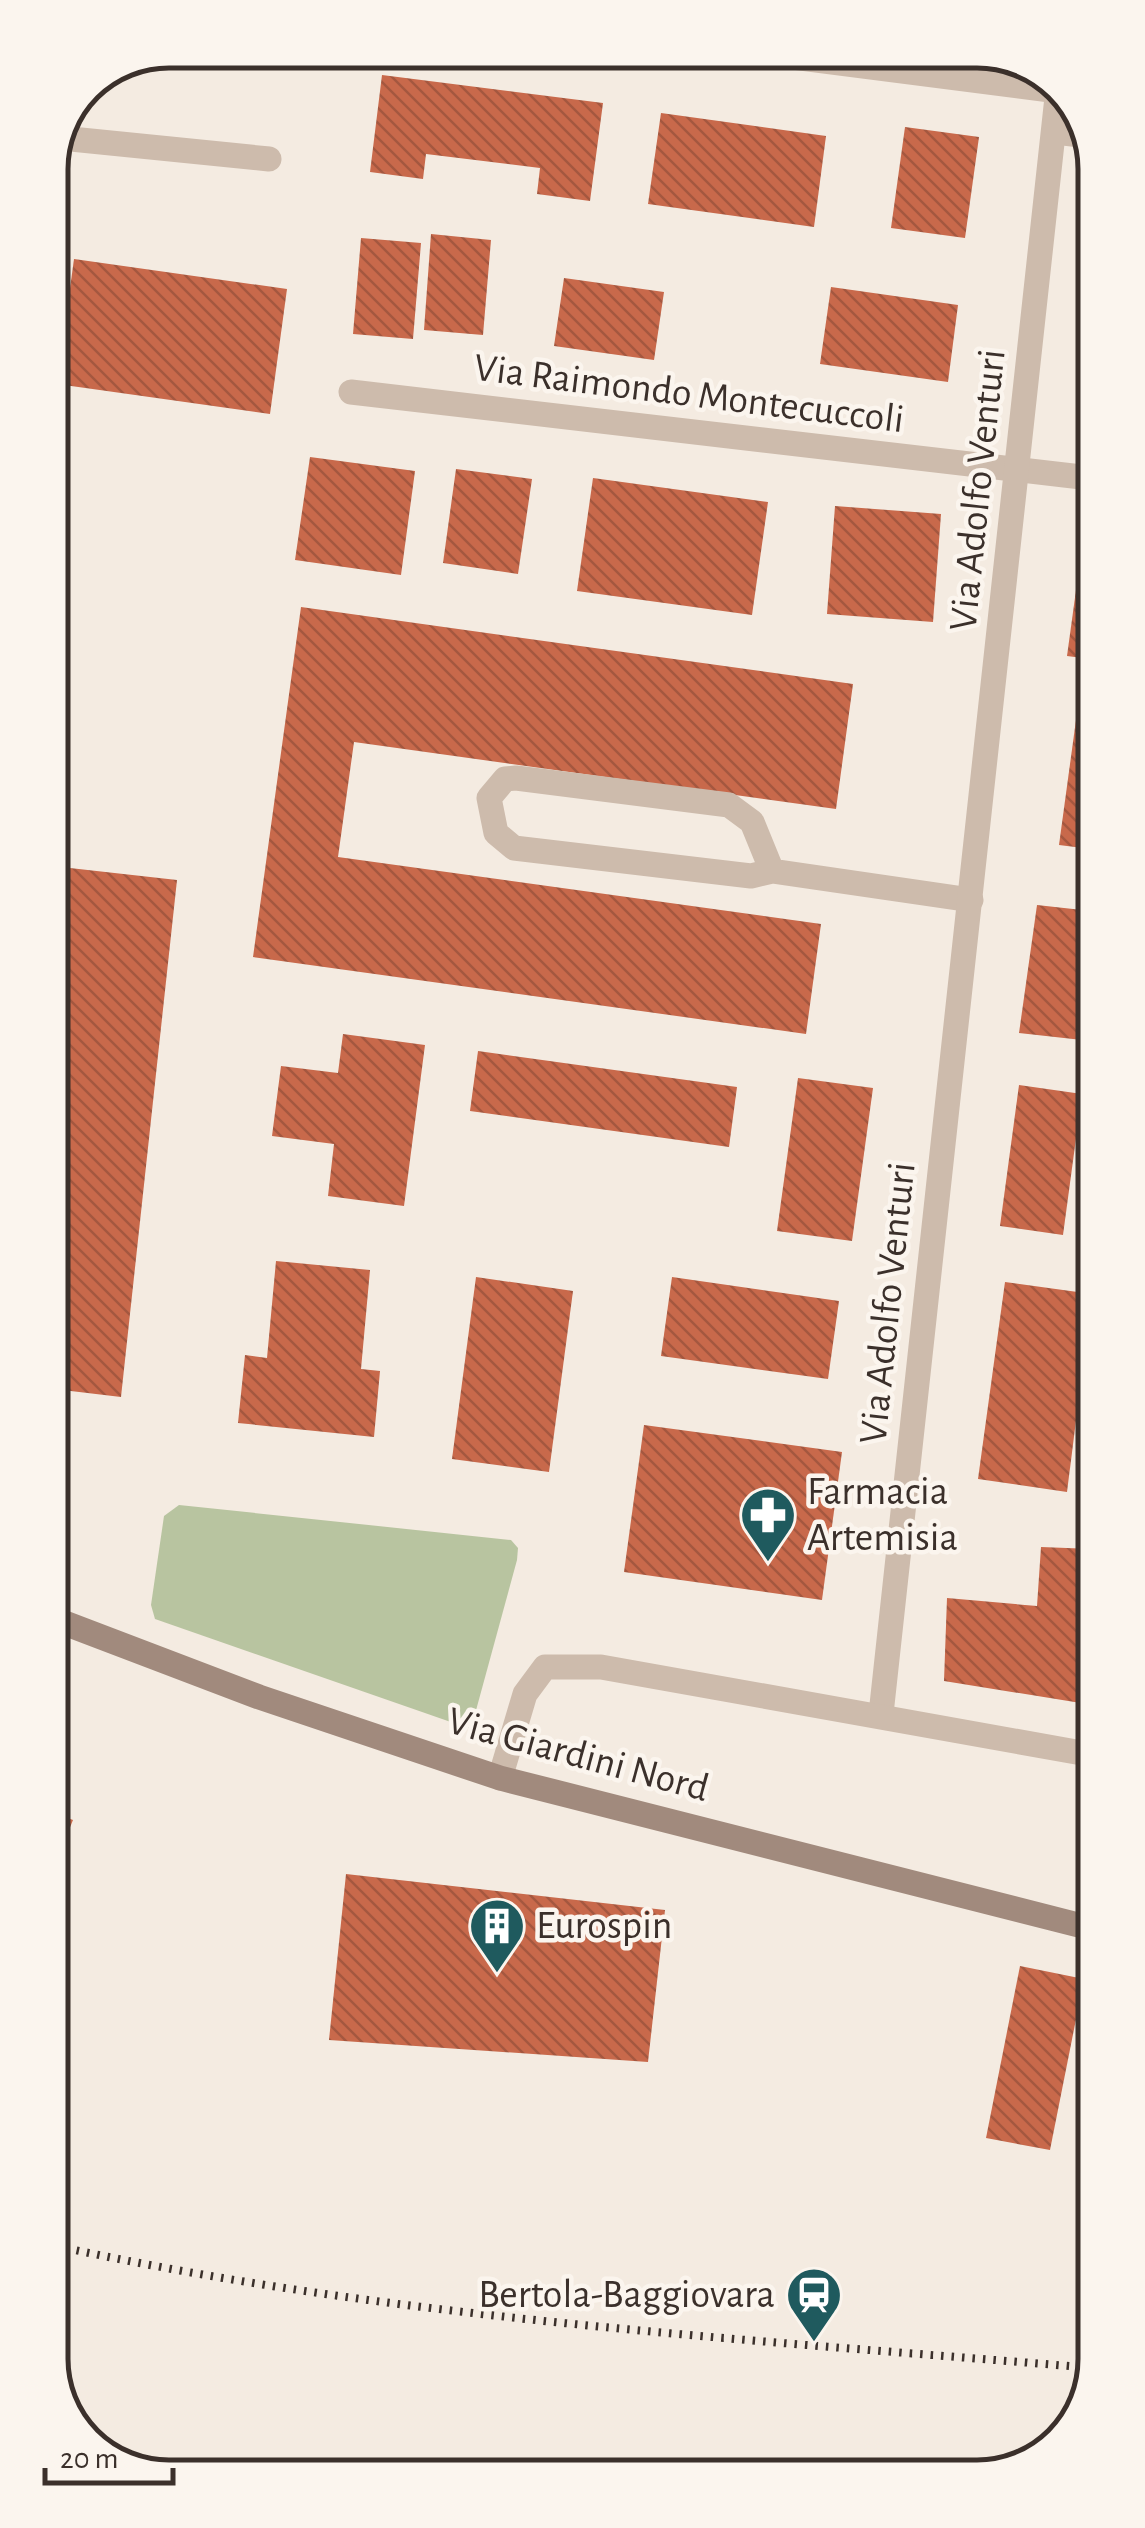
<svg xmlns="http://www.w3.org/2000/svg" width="1145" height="2528" viewBox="0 0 1145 2528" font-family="'Alegreya Sans',sans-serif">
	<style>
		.green { fill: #b8c4a0 }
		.building { fill: url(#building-back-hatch) }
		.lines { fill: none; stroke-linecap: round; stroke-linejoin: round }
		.street { stroke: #cdbbac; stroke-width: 25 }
		.secondary { stroke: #a18a7d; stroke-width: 25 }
		.rail { stroke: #3b302b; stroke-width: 8; stroke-dasharray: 2.5 8; stroke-linecap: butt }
		.labels { text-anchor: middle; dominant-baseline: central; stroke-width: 9; stroke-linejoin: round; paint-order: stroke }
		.street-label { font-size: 40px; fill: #3b302b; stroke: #fbf5ee }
		.poi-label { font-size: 40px; fill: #3b302b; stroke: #fbf5ee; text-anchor: start }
		.rim { fill: none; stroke: #3b302b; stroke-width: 5 }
	</style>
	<defs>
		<pattern id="building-back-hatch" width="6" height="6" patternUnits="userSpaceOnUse" patternTransform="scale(2.5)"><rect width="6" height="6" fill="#c8694b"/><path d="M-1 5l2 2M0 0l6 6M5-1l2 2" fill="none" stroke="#a4573f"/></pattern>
	</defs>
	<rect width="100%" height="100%" fill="#f4ebe1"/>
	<polygon class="green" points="179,1505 511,1540 518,1548 517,1560 472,1725 468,1728 155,1619 151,1605 164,1516"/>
	<g class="building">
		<polygon points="382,75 603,103 590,201 537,194 540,168 426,154 423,179 370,172"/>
		<polygon points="661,113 826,136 814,227 648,204"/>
		<polygon points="905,127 979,137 965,238 891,228"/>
		<polygon points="1086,220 1089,220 1089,261 1081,259"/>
		<polygon points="431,234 491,240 483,335 424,330"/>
		<polygon points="361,238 421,243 413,339 353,334"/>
		<polygon points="74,259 287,289 270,414 57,384"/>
		<polygon points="564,278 664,292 654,360 554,346"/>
		<polygon points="831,287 958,305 948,382 820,364"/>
		<polygon points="310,457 415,471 401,575 295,560"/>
		<polygon points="456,469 532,479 518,574 443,563"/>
		<polygon points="593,478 768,502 752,615 577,591"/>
		<polygon points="835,506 941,514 933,622 827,614"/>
		<polygon points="1083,539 1090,540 1090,659 1067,656"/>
		<polygon points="301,607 853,684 836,809 354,742 338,857 821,924 806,1034 253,957"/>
		<polygon points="1076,720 1090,721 1091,849 1059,845"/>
		<polygon points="52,866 177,880 121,1397 54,1389"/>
		<polygon points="1037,905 1091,911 1091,1041 1019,1033"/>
		<polygon points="343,1034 425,1045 404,1206 328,1196 334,1144 272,1136 281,1066 338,1073"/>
		<polygon points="478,1051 737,1087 729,1147 470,1111"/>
		<polygon points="798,1078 873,1088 852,1241 777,1231"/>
		<polygon points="1019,1085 1082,1094 1063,1235 1000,1226"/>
		<polygon points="276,1261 370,1270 361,1369 380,1371 374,1437 238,1423 245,1355 267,1358"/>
		<polygon points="476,1277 573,1291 549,1472 452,1459"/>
		<polygon points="672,1277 839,1301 828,1379 661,1356"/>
		<polygon points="1005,1282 1092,1294 1067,1492 978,1479"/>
		<polygon points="644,1425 842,1452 822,1600 624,1572"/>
		<polygon points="1041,1547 1093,1549 1093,1705 944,1681 947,1598 1037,1606"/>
		<polygon points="55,1813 73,1820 55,1864"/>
		<polygon points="346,1874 665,1910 648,2062 329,2040"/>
		<polygon points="1020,1966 1084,1979 1050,2150 986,2138"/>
	</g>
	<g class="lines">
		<g class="street">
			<polyline points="738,50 1058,91"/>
			<polyline points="1055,132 1089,136"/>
			<polyline points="61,138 269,159"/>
			<polyline points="351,392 1090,478"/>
			<polyline points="772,871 751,876 514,848 496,833 489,798 505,779 516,778 729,805 752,822 772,871 971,900"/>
			<polyline points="881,1714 1058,88"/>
			<polyline points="500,1778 525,1694 545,1667 601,1667 1093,1755"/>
		</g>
		<polyline class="secondary" points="54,1619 259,1697 500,1778 1094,1929"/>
		<path class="rail" d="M 56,2246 C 397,2320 746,2339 1093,2368"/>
	</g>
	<defs>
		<g id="pharmacy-pin" transform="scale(2.875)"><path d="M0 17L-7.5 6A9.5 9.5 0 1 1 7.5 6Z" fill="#1f5a5e" stroke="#fbf5ee"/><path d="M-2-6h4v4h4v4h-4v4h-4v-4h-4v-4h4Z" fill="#fff"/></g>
		<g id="building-pin" transform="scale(2.875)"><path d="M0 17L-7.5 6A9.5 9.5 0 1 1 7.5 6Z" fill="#1f5a5e" stroke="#fbf5ee"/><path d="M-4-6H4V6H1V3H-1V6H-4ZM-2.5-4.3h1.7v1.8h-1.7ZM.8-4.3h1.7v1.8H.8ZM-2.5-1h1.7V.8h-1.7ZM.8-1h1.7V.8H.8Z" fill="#fff"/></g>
		<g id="station-pin" transform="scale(2.875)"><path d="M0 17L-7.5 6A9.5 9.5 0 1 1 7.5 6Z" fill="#1f5a5e" stroke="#fbf5ee"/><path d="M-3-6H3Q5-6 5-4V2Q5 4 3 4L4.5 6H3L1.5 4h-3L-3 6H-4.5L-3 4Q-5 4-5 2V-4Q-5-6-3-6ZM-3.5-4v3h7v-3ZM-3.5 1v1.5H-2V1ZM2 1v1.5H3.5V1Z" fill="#fff"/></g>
	</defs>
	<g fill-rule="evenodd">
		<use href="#pharmacy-pin" x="768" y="1515"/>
		<use href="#building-pin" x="497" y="1926"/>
		<use href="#station-pin" x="814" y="2295"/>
	</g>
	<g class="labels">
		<g class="street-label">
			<text transform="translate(689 394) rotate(7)">Via Raimondo Montecuccoli</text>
			<text transform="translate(978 490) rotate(-84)">Via Adolfo Venturi</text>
			<text transform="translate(888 1303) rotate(-84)">Via Adolfo Venturi</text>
			<text transform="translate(578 1755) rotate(15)">Via Giardini Nord</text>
		</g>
		<g class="poi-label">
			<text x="807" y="1492">Farmacia<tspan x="807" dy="46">Artemisia</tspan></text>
			<text x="536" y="1926">Eurospin</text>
			<text x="775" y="2295" text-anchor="end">Bertola-Baggiovara</text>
		</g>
	</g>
	<path d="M0 0H1145V2528H0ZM169 68H977A101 101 0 0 1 1078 169V2359A101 101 0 0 1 977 2460H169A101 101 0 0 1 68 2359V169A101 101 0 0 1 169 68Z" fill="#fbf5ee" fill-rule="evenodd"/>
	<path class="rim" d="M169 68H977A101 101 0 0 1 1078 169V2359A101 101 0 0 1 977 2460H169A101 101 0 0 1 68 2359V169A101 101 0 0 1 169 68Z"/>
	<path d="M45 2468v15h128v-15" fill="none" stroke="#3b302b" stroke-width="5"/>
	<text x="60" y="2468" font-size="30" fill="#3b302b" stroke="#fbf5ee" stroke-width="8" paint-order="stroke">20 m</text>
</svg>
